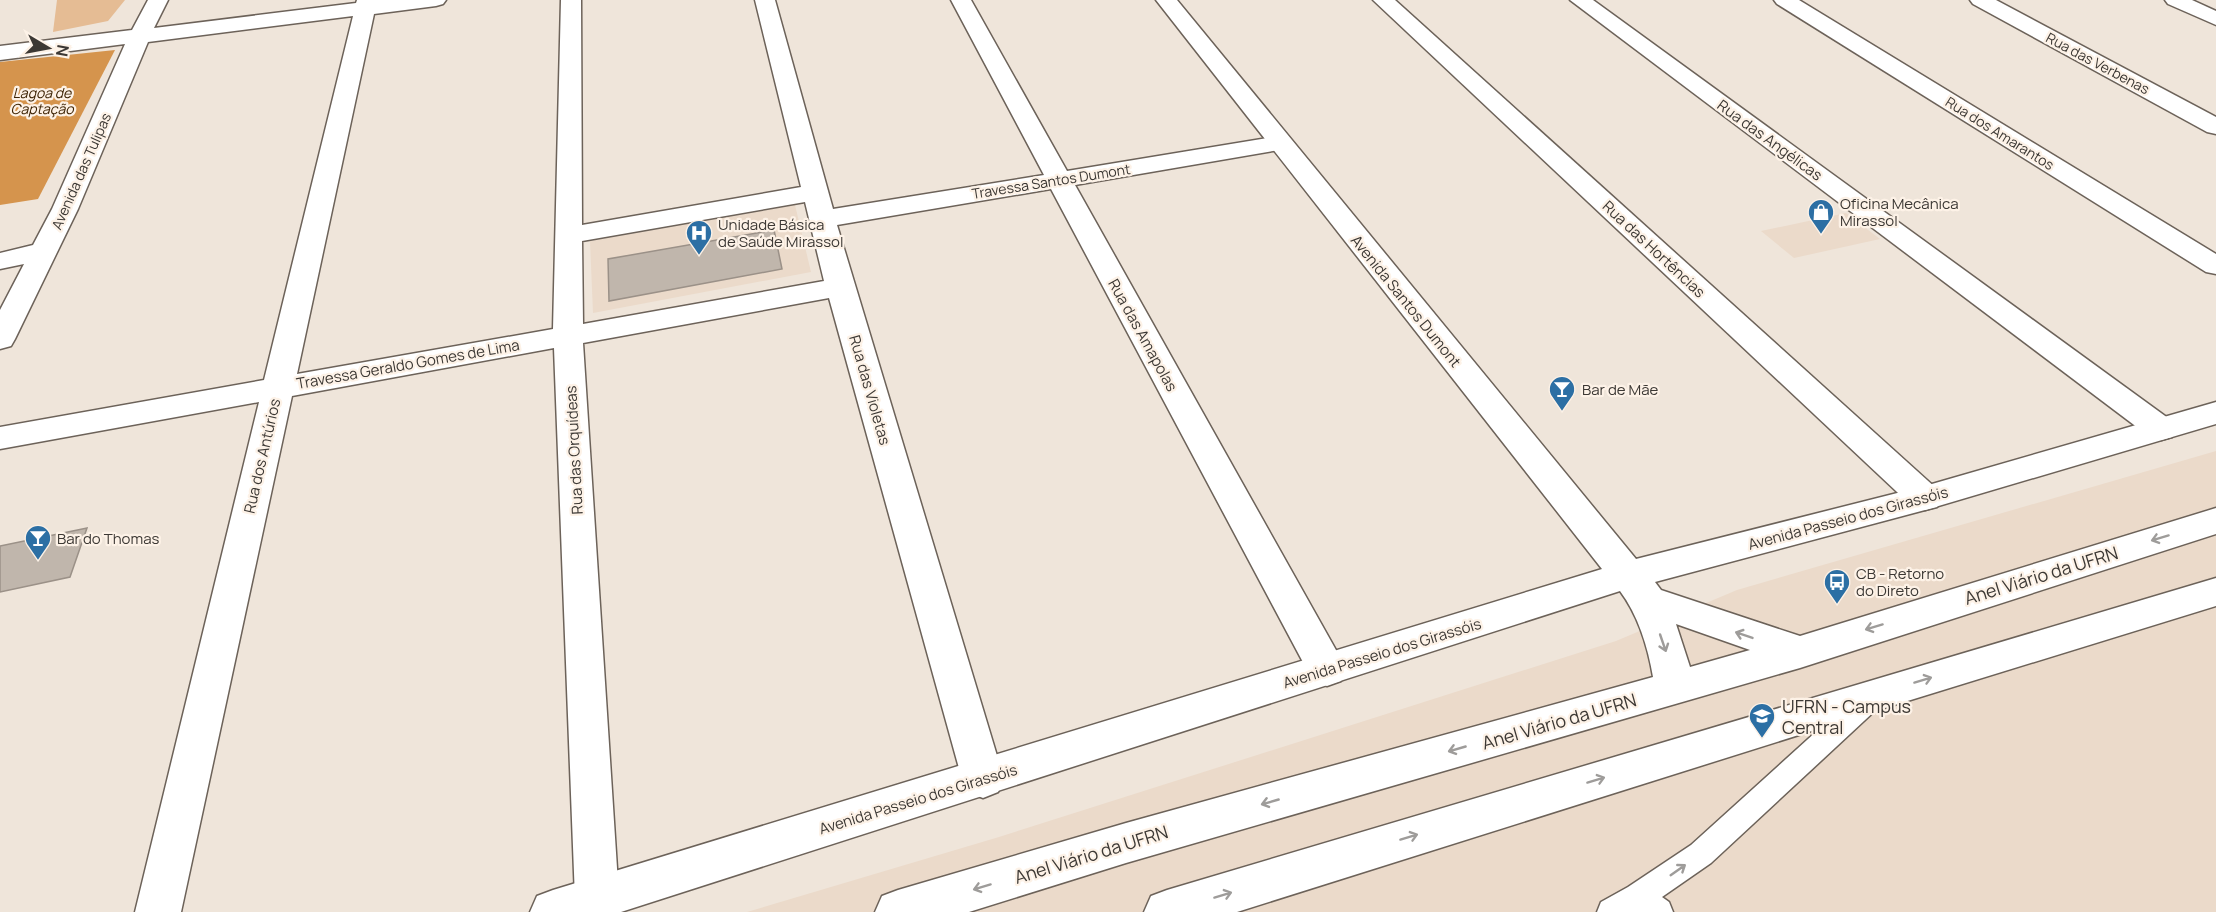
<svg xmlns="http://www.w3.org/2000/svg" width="2216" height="912" viewBox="0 0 2216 912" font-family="Manrope,sans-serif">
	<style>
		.built { fill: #ebdaca }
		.green { fill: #e5bc94 }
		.water { fill: #d5944d }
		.building { fill: #c0b6ac; stroke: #9b9188; stroke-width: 1.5 }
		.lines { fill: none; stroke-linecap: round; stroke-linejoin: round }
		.lane-casing { stroke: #6c6259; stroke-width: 3 }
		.street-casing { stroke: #6c6259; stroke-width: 3 }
		.secondary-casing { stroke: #6c6259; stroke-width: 3 }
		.lane { fill: #fff; fill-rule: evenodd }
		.street { fill: #fff; fill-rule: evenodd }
		.secondary { fill: #fff; fill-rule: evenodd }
		.oneway { stroke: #9e9c9a }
		.labels { text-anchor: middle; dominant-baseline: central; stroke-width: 4.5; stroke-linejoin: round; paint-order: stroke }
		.far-street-label { font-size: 14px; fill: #3c3834; stroke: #fdf2e7 }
		.far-water-label { font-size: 14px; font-style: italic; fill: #3c2203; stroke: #fdf2e7 }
		.street-label { font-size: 15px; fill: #3c3834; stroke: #fdf2e7 }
		.poi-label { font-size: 15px; fill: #3c3834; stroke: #fdf2e7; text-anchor: start }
		.near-street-label { font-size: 18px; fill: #3c3834; stroke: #fdf2e7 }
		.near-poi-label { font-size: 18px; fill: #3c3834; stroke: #fdf2e7; text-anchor: start }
	</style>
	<rect width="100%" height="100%" fill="#efe5da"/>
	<g class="built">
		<polygon points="795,205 811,272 593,313 590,241"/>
		<polygon points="1846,213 1880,239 1794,258 1761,231"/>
		<polygon points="2216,451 2216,912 747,912 999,837 1616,641 1737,590"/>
	</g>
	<polygon class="green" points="57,0 125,0 108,21 53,32"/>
	<polygon class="water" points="115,50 38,199 0,205 0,62"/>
	<g class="building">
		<polygon points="774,230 782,269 609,301 608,259"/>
		<polygon points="87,528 70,577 0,592 0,546"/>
	</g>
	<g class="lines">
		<g class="lane-casing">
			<polygon id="lane" points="1869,689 1878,692 1882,700 1878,708 1711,863 1662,897 1669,902 1673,912 1597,912 1601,902 1628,887 1691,845 1860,692"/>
		</g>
		<g class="street-casing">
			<g id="street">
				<path d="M 148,0 L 168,0 L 154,28 L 356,3 L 357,0 L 446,0 L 443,4 L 436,6 L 374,14 L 297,374 L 553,329 L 561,0 L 581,0 L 582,225 L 801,187 L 755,0 L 775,0 L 833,209 L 1044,175 L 951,0 L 971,0 L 1067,171 L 1279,136 L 1288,138 L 1291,143 L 1288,148 L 1279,150 L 1075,185 L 1341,659 L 1346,670 L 1341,681 L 1327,686 L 1313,681 L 1051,189 L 837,225 L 1004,779 L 998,792 L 983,798 L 968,792 L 962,779 L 829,298 L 583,343 L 619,899 L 614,912 L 580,912 L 575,899 L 554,348 L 292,396 L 181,912 L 135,912 L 259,402 L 0,449 L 0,427 L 264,380 L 353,16 L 148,42 L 78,209 L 15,339 L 11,346 L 0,349 L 0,310 L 24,264 L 0,269 L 0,253 L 33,245 L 52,209 L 125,44 L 0,60 L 0,46 L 132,30 ZM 805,202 L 824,281 L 583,324 L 582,241 Z"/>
				<polygon points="1373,0 1395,0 1937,489 1942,498 1937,507 1925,510 1913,507"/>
				<polygon points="1570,0 1593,0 2172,421 2177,429 2172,437 2161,440 2150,437"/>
				<polygon points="1774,0 1799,0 2216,254 2216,274 2206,272 1777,4"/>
				<polygon points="1970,0 1996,0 2216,117 2216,134 2207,132 1973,4"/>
				<polygon points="2165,0 2192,0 2216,11 2216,25 2168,4"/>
			</g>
		</g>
		<g class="secondary-casing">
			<g id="secondary">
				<path d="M 1156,0 L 1177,0 L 1636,559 L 1925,486 L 2216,402 L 2216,424 L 1925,510 L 1655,582 L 1661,590 L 1800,636 L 2216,508 L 2216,534 L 1800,668 L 1126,863 L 969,912 L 875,912 L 882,896 L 898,890 L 1126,823 L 1653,677 C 1648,647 1638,615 1620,591 L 621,912 L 530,912 L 537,896 L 553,890 L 1602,569 ZM 1676,624 L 1750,650 L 1690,667 Z"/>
				<polygon points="2216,578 2216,606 1875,711 1237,912 1144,912 1151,896 1167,890"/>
			</g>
		</g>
		<use href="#lane" class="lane"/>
		<use href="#street" class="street"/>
		<use href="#secondary" class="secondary"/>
	</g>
	<defs><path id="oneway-shaft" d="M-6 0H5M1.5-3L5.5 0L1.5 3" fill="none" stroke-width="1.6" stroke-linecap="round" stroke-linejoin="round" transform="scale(1.5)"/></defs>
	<g class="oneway">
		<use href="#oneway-shaft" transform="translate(2160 538) rotate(163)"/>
		<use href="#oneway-shaft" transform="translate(1874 627) rotate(163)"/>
		<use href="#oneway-shaft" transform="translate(1744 635) rotate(-161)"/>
		<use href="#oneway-shaft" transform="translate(1663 643) rotate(71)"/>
		<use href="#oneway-shaft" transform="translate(1923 680) rotate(-17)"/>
		<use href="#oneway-shaft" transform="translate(1457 749) rotate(164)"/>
		<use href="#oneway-shaft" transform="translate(1596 780) rotate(-17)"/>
		<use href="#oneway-shaft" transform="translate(1270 802) rotate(164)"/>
		<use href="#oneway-shaft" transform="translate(1409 837) rotate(-17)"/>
		<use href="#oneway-shaft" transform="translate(1678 870) rotate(-35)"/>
		<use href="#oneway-shaft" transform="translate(982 887) rotate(163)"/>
		<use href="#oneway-shaft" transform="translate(1223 895) rotate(-17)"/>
	</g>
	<defs>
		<g id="shop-pin" transform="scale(1.35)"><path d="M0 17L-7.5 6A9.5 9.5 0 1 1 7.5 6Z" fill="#2c6fa4" stroke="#fdf2e7"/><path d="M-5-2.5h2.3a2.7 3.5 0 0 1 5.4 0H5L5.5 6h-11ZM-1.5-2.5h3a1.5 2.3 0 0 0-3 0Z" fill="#fff"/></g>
		<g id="hospital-pin" transform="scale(1.35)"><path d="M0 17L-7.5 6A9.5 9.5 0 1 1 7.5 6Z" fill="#2c6fa4" stroke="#fdf2e7"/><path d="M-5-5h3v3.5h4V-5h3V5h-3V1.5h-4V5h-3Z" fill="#fff"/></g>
		<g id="bar-pin" transform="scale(1.35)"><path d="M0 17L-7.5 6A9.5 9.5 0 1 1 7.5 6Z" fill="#2c6fa4" stroke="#fdf2e7"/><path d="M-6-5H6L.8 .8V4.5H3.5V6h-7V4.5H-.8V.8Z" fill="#fff"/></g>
		<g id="bus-pin" transform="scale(1.35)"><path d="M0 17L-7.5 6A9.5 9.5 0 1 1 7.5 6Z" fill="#2c6fa4" stroke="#fdf2e7"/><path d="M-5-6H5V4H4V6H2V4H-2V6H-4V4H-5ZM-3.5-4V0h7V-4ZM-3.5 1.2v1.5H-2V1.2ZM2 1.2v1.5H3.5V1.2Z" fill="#fff"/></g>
		<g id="university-pin" transform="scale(1.35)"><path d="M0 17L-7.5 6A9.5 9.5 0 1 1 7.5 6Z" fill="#2c6fa4" stroke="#fdf2e7"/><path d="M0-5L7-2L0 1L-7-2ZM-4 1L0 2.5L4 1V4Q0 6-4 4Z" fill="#fff"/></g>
	</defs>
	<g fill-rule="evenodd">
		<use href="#shop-pin" x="1821" y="212"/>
		<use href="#hospital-pin" x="699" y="233"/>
		<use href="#bar-pin" x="1562" y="389"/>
		<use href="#bar-pin" x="38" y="538"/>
		<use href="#bus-pin" x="1837" y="582"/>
		<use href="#university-pin" x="1762" y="716"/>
	</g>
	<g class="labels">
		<g class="far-street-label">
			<text transform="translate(2098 63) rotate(28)">Rua das Verbenas</text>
			<text transform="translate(2000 133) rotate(32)">Rua dos Amarantos</text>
			<text transform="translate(81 171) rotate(-66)">Avenida das Tulipas</text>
			<text transform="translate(1051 181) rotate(-9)">Travessa Santos Dumont</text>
		</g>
		<g class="far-water-label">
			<text x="42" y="92">Lagoa de<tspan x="42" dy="16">Captação</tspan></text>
		</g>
		<g class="street-label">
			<text transform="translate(1770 140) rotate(36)">Rua das Angélicas</text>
			<text transform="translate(1654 249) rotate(43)">Rua das Hortências</text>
			<text transform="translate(1406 301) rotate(51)">Avenida Santos Dumont</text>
			<text transform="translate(1143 335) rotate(61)">Rua das Amapolas</text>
			<text transform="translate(408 364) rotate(-10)">Travessa Geraldo Gomes de Lima</text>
			<text transform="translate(870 390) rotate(74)">Rua das Violetas</text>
			<text transform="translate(574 450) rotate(-93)">Rua das Orquídeas</text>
			<text transform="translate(262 456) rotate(-77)">Rua dos Antúrios</text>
			<text transform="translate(1848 518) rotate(-15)">Avenida Passeio dos Girassóis</text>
			<text transform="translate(1382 653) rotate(-17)">Avenida Passeio dos Girassóis</text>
			<text transform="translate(918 799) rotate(-17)">Avenida Passeio dos Girassóis</text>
		</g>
		<g class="poi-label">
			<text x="1840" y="203">Oficina Mecânica<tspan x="1840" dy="17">Mirassol</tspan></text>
			<text x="718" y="224">Unidade Básica<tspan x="718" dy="17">de Saúde Mirassol</tspan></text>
			<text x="1582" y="389">Bar de Mãe</text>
			<text x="57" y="538">Bar do Thomas</text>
			<text x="1856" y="573">CB - Retorno<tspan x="1856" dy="17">do Direto</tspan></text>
		</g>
		<g class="near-street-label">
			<text transform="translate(2041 575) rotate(-17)">Anel Viário da UFRN</text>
			<text transform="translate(1559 721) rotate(-16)">Anel Viário da UFRN</text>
			<text transform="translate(1091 854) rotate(-17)">Anel Viário da UFRN</text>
		</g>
		<g class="near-poi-label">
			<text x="1782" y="706">UFRN - Campus<tspan x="1782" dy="21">Central</tspan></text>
		</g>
	</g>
	<g transform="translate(48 48) rotate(100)" stroke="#fdf2e7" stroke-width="4.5" paint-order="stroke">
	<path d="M0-4.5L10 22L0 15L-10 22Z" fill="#3c3834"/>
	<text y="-9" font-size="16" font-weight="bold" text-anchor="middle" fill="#3c3834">N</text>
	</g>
</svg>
